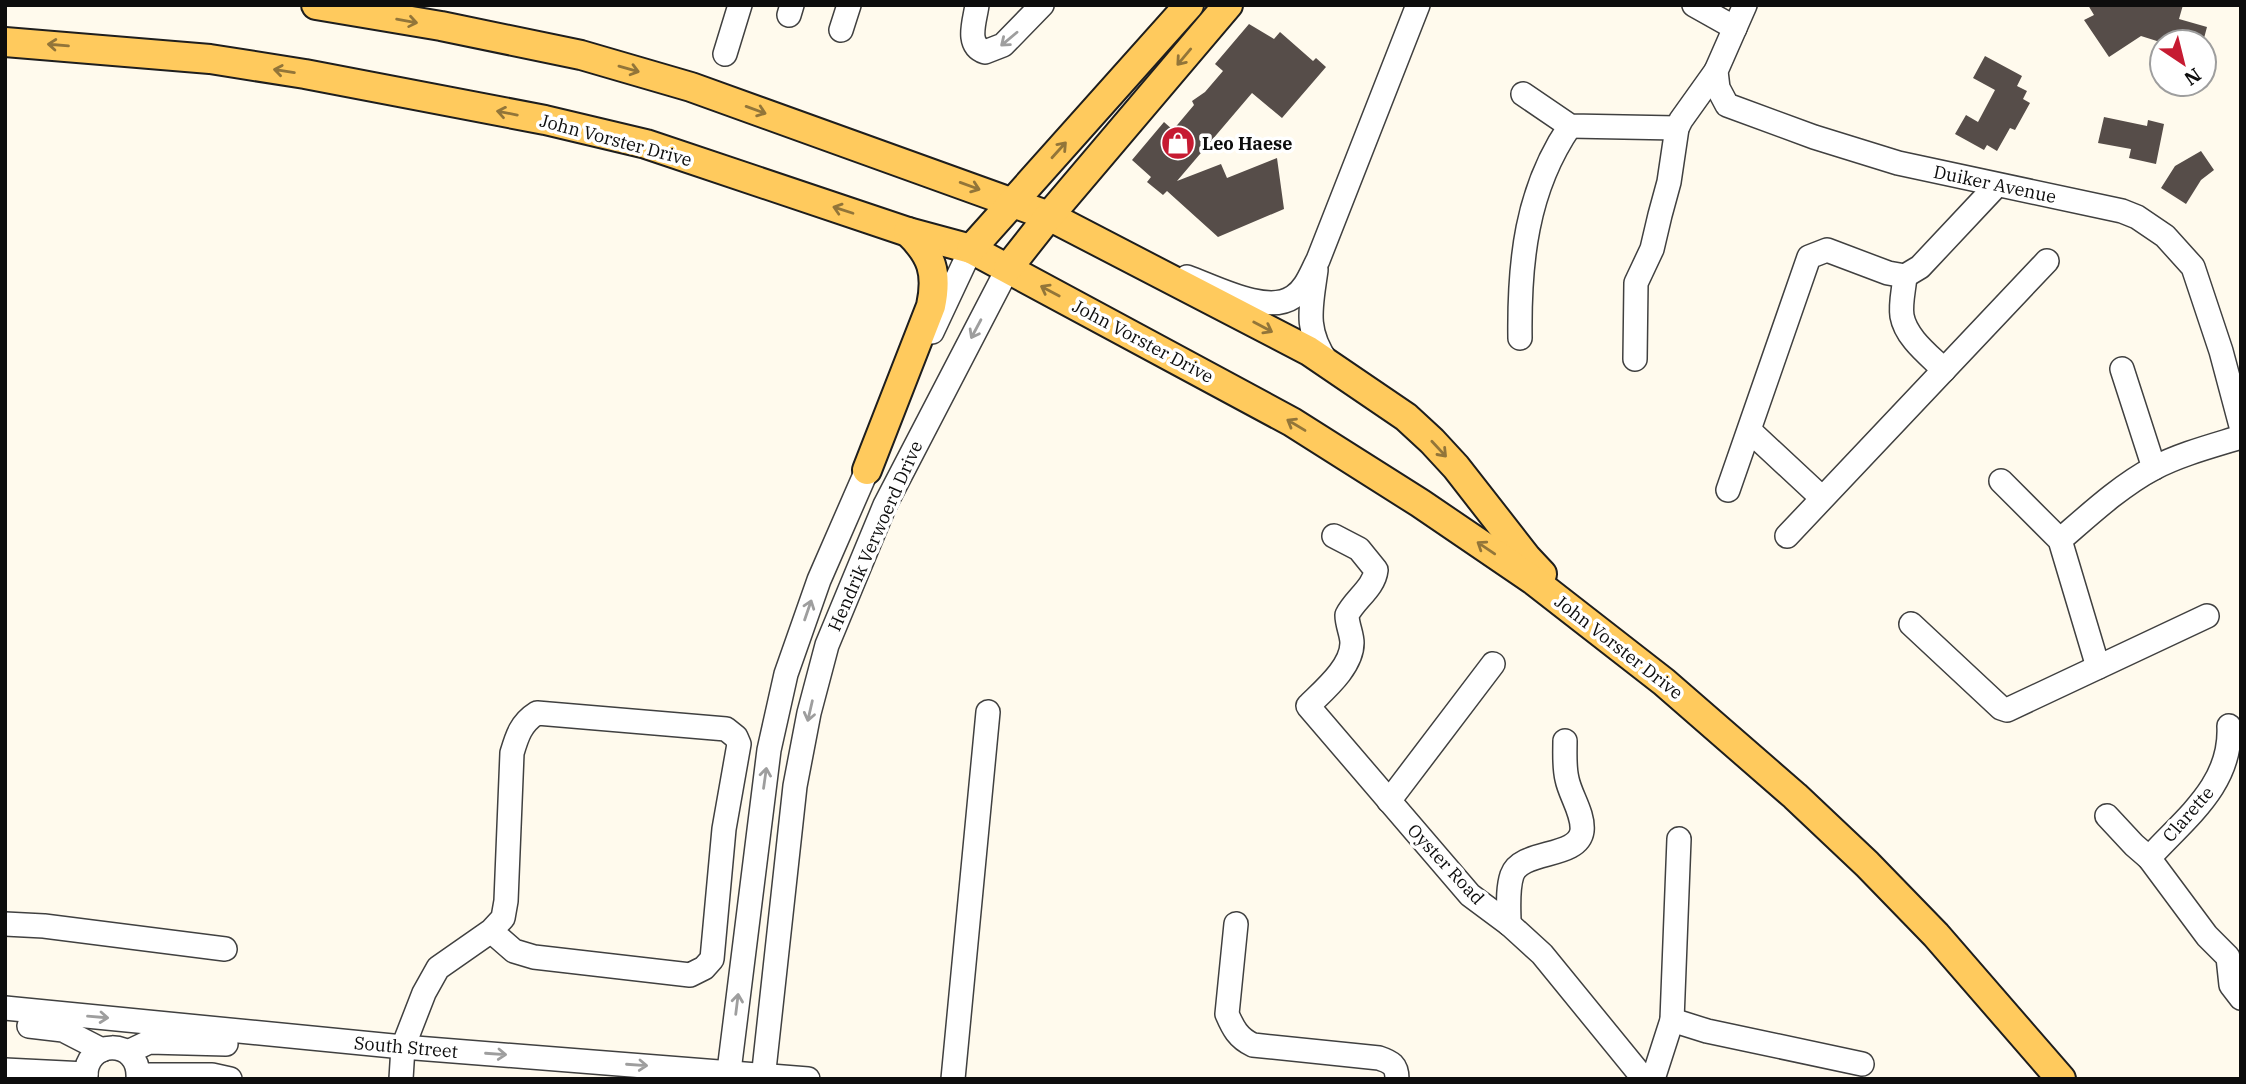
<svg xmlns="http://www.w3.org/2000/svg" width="2246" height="1084" viewBox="0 0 2246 1084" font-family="'IBM Plex Serif',serif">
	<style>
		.building { fill: #564d49 }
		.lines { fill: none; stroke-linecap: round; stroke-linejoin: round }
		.minor-casing { stroke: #404040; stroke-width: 26 }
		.major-casing { stroke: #1e1e1e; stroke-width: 32 }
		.minor { stroke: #fff; stroke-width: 23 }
		.major { stroke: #ffca5d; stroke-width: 28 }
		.oneway { stroke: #927539 }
		.oneway2 { stroke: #9e9e9e }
		.labels { text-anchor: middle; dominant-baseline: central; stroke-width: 7; stroke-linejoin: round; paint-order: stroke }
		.street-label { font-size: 18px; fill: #0d0d0d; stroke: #fff }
		.poi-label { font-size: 18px; font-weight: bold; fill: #0d0d0d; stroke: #fff; text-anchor: start }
	</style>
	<rect width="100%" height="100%" fill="#fffaed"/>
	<g class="building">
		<polygon points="2088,5 2183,5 2179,19 2207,27 2203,42 2160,42 2141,36 2109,57 2084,20 2094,15"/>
		<polygon points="1249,24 1274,39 1280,32 1313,61 1316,58 1326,67 1282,118 1252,93 1177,181 1221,164 1227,178 1277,158 1284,209 1218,237 1167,191 1163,195 1147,182 1151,177 1132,160 1164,122 1173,130 1194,105 1192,101 1205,92 1223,71 1215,64"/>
		<polygon points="1985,56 2022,76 2017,86 2027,91 2023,99 2030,103 2015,130 2010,128 1997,151 1987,145 1984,150 1955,134 1966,115 1978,122 1995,90 1973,78"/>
		<polygon points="2104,117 2147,126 2148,120 2164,124 2156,164 2129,158 2131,149 2098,143"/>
		<polygon points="2201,151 2214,170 2201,180 2186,204 2161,188 2175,166"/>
	</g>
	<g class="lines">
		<g class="minor-casing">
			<g id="minor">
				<path d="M 977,5 C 975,21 965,45 985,52 L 1003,45 L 1042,5"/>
				<polyline points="1694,5 1735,28"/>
				<polyline points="1745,5 1716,71 1718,88 1727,105 1814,137 1898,163 2122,211 2137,217 2165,236 2193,267 2221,351 2241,426"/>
				<polyline points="789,15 792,5"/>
				<polyline points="841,30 849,5"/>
				<polyline points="725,54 740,5"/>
				<polyline points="1523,94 1570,126 1677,128"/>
				<path d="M 1316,270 C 1311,307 1304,329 1327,362"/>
				<path d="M 1905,276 C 1904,289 1900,304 1902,316 C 1906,338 1929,355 1944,370"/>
				<path d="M 1187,277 C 1215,287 1267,315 1293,297 C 1306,289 1311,273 1318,260 L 1418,5"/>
				<polyline points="932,332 971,249"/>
				<path d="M 1520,338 C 1519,263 1526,190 1570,126"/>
				<polyline points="1635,359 1636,283 1652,249 1660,215 1669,182 1677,128 1681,120 1716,71"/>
				<polyline points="2122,369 2154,468"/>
				<polyline points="1750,431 1822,498"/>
				<polyline points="2001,481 2060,540 2098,667"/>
				<polyline points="1728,490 1809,257 1827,250 1888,273 1905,276 1920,267 1997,185"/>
				<path d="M 1334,536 L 1359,549 L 1376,570 C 1374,588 1355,599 1347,615 C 1347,625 1352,634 1352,643 C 1352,667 1324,690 1308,706 L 1470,895 L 1509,924 L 1542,954 L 1644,1079"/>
				<polyline points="1787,536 2047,261"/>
				<path d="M 2060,540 C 2089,515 2120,486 2154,468 C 2181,454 2212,446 2241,437"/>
				<polyline points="1911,624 2001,708 2007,710 2207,616"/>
				<polyline points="1389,801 1493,664"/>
				<polyline points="2107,816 2134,845 2149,858 2207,936 2228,957 2231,985 2241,998"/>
				<path d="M 2149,858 C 2185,818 2232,785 2229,726"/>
				<polyline points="5,924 44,926 225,949"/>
				<path d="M 1236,924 L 1227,1014 C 1233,1028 1238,1038 1253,1045 L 1379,1058 C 1391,1062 1397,1065 1397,1079"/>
				<path d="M 1509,924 C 1509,909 1507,890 1512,875 C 1521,849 1578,859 1582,831 C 1584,814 1570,795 1567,779 C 1564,767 1565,753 1565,741"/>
				<polyline points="5,1008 403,1047 808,1079"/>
				<polyline points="1672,1020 1707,1031 1862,1064"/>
				<polyline points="29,1026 63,1030 102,1050"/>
				<polyline points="128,1052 149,1042 226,1044"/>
				<polyline points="5,1070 86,1074"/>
				<polyline points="139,1075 212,1075 230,1079"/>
				<path d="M 86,1079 C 83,1038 141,1037 138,1079"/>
				<path d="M 401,1079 L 403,1047 L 424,993 L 438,968 L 491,931 L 503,918 L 506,901 L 512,753 C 517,736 521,723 537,713 L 726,729 L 736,737 L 739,744 L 724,829 L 712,959 L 704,968 L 690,975 L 534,957 L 514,951 L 491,931"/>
				<polyline points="728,1079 769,750 786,674 819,580 874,454"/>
				<polyline points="763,1079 795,786 809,713 827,645 885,505 1008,268"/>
				<polyline points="953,1079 988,712"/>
				<polyline points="1653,1079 1672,1020 1679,839"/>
			</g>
		</g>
		<g class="major-casing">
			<g id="major">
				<polyline points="316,5 441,26 581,55 691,87 1049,216 1309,351 1406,417 1432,441 1456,467 1527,558 1542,574"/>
				<polyline points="5,42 210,59 305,74 545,120 646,144 908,232 971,249 1292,422 1420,503 1533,580 1664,682 1795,796 1867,864 1936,935 2061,1079"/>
				<polyline points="971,249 1189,5"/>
				<polyline points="1008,268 1049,216 1228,5"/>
				<path d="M 867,470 L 931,306 C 938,273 932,255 908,232"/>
			</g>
		</g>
		<use href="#minor" class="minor"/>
		<use href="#major" class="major"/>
	</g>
	<defs><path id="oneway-shaft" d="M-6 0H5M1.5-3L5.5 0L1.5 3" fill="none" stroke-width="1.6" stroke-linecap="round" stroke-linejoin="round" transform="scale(1.75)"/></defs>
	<g class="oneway">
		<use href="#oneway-shaft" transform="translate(407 21) rotate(10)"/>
		<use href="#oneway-shaft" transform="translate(58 45) rotate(-175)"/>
		<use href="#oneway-shaft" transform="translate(1184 57) rotate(130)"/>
		<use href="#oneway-shaft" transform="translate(629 69) rotate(16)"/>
		<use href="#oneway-shaft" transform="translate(284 71) rotate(-171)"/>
		<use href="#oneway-shaft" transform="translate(756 110) rotate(20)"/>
		<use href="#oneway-shaft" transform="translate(507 113) rotate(-169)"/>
		<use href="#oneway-shaft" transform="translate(1059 150) rotate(-48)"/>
		<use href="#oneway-shaft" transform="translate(970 186) rotate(20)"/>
		<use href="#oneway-shaft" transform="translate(843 210) rotate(-162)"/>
		<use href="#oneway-shaft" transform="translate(1050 291) rotate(-152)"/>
		<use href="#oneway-shaft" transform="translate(1263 327) rotate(28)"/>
		<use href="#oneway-shaft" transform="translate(1296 425) rotate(-149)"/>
		<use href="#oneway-shaft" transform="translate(1439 449) rotate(47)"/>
		<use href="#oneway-shaft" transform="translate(1486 548) rotate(-146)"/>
	</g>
	<g class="oneway2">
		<use href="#oneway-shaft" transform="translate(1009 39) rotate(140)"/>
		<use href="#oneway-shaft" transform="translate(976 329) rotate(118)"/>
		<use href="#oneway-shaft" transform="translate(808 610) rotate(-71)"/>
		<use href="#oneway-shaft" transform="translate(810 711) rotate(103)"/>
		<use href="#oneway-shaft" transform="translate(765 778) rotate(-82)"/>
		<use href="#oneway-shaft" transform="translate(737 1004) rotate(-83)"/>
		<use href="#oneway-shaft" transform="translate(98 1017) rotate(5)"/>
		<use href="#oneway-shaft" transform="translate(496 1054) rotate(4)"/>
		<use href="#oneway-shaft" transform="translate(637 1065) rotate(4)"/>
	</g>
	<defs>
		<g id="shop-disc" transform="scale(1.75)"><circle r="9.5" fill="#c61b32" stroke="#fff"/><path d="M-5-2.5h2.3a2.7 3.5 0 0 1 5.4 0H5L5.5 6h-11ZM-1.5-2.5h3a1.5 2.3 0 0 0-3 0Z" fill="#fff"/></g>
	</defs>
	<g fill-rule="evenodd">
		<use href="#shop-disc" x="1178" y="143"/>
	</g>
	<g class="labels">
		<g class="street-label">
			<text transform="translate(616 140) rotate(15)">John Vorster Drive</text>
			<text transform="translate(1995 184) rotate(12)">Duiker Avenue</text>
			<text transform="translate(1143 341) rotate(28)">John Vorster Drive</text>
			<text transform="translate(875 536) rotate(-66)">Hendrik Verwoerd Drive</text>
			<text transform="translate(1619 647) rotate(38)">John Vorster Drive</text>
			<text transform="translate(2188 814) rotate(-49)">Clarette</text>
			<text transform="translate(1446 864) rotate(47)">Oyster Road</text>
			<text transform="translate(406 1047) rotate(5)">South Street</text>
		</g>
		<g class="poi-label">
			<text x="1202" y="143">Leo Haese</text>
		</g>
	</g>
	<rect width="2246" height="1084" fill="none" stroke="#0d0d0d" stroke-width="14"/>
	<g transform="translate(2183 63) rotate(145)"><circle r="33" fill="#ffffff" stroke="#9e9e9e" stroke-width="2"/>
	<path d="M0-5L12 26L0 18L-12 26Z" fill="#c61b32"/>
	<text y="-10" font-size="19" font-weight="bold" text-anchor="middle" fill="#0d0d0d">N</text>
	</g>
</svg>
